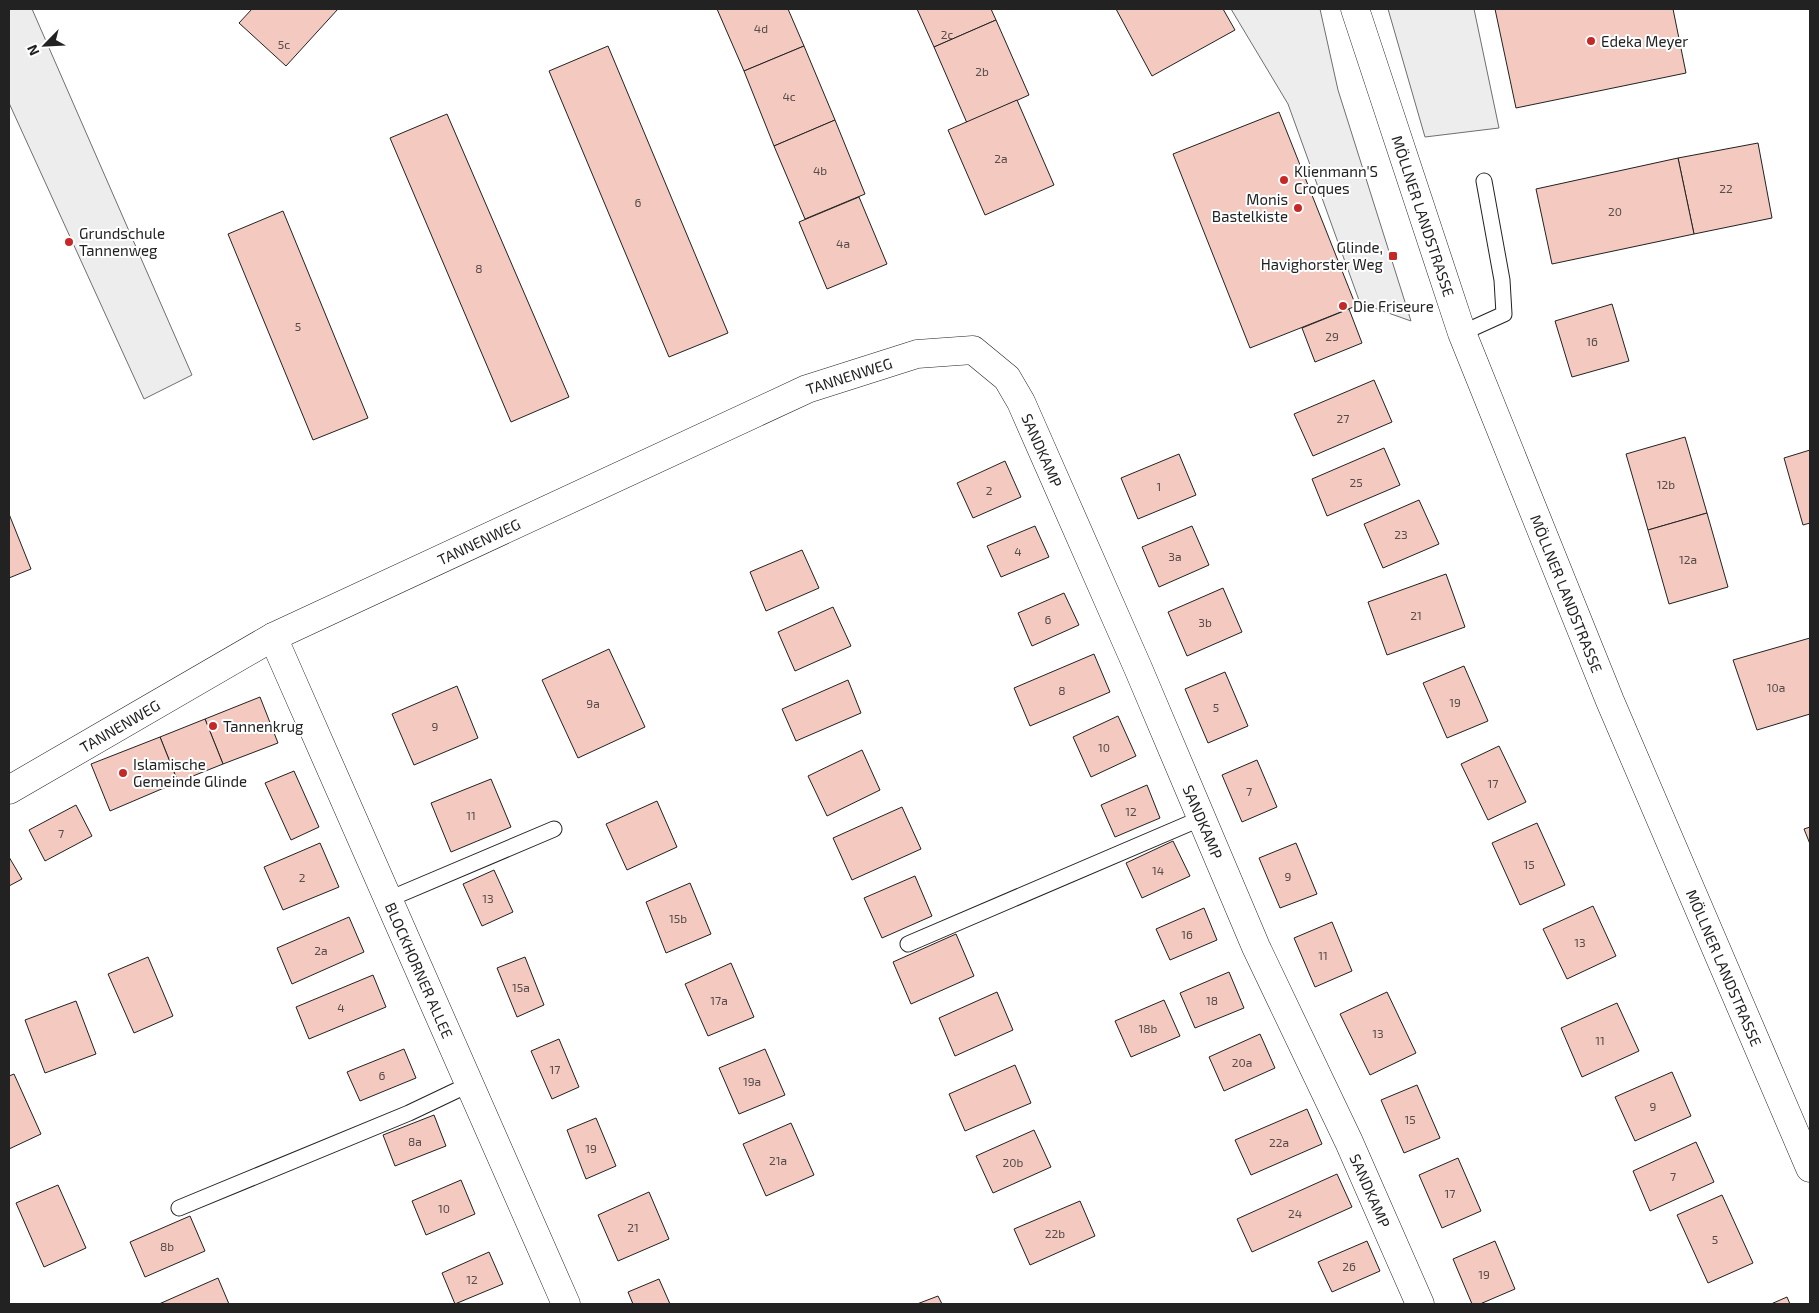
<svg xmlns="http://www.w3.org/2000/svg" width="1819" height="1313" viewBox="0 0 1819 1313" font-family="'Exo 2',sans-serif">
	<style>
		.parking { fill: #ededed; stroke: #6f6f6f }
		.building { fill: #f3c9c0; stroke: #222 }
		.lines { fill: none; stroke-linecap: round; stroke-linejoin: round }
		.service-casing { stroke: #222; stroke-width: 17 }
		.minor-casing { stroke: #222; stroke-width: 29 }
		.secondary-casing { stroke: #222; stroke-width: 29 }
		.service { stroke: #fff; stroke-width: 15 }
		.minor { stroke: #fff; stroke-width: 28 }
		.secondary { stroke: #fff; stroke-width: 28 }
		.poi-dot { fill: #c62828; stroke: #fff; stroke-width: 2 }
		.labels { text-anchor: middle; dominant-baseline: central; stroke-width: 4; stroke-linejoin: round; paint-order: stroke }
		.number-label { font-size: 12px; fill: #564c4a }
		.poi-label { font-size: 15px; fill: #222; stroke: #fff; text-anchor: start }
		.street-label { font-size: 15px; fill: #222; stroke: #fff }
	</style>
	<rect width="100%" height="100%" fill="#fff"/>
	<g class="parking">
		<polygon points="9,9 32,9 192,375 144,399 9,103"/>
		<polygon points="1231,9 1320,9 1338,90 1411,321 1360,303 1288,104"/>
		<polygon points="1388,9 1474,9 1499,128 1425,137"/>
	</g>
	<g class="building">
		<polygon points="252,9 338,9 286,66 239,23"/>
		<polygon points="717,9 788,9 804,46 744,71"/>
		<polygon points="917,9 991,9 996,20 934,47"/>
		<polygon points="1116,9 1223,9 1235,30 1152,76"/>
		<polygon points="1495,9 1673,9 1686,73 1516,108"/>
		<polygon points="996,20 1029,95 967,123 934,47"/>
		<polygon points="608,46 728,333 669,357 549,71"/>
		<polygon points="804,46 835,120 774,146 744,71"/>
		<polygon points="1017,100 1054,185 985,215 948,130"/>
		<polygon points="1279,112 1356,306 1250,348 1173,154"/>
		<polygon points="447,114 569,397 511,422 390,138"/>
		<polygon points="835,120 865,194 805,219 774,146"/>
		<polygon points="1758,143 1772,218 1694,234 1678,158"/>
		<polygon points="1678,158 1694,234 1552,264 1536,189"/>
		<polygon points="859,197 887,264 827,289 799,222"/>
		<polygon points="283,211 368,418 313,440 228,234"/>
		<polygon points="1612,304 1629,361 1572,377 1555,321"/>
		<polygon points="1349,309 1362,343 1315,362 1302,328"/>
		<polygon points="1374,380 1392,422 1313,456 1294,414"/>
		<polygon points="1685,437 1707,513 1648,530 1626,454"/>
		<polygon points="1384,448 1400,485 1327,516 1312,479"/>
		<polygon points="1810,450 1810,523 1803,525 1784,458"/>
		<polygon points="1179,454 1196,495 1138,519 1121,478"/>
		<polygon points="1005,461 1021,497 973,518 957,483"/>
		<polygon points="1419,500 1439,544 1383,568 1364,524"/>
		<polygon points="1707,513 1728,587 1669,604 1648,530"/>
		<polygon points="9,514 31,569 9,578"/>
		<polygon points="1035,526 1049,557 1001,577 987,546"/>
		<polygon points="1192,526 1209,565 1159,587 1142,547"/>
		<polygon points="802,550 819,588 766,611 750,572"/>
		<polygon points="1446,574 1465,627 1387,655 1368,602"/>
		<polygon points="1223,588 1242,632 1187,656 1168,612"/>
		<polygon points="1064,593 1079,625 1032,646 1018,613"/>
		<polygon points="833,607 851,646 795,671 778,632"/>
		<polygon points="1810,638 1810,714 1757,730 1733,660"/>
		<polygon points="609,649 645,727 578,758 542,680"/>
		<polygon points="1094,654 1110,692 1030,726 1014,688"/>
		<polygon points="1464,666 1488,721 1447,738 1423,683"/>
		<polygon points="1225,672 1248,726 1208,743 1185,689"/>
		<polygon points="848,680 861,713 796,741 782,709"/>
		<polygon points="457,686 478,738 414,765 392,714"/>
		<polygon points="260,697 278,743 223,764 205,719"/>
		<polygon points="1118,716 1136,756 1091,777 1073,737"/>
		<polygon points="205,719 223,764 178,782 160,737"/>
		<polygon points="160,737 178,782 110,811 91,764"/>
		<polygon points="1499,746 1526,802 1488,820 1461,764"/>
		<polygon points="862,750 880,790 827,816 808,776"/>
		<polygon points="1257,760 1277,807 1242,822 1222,775"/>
		<polygon points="294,771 319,827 291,840 265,783"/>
		<polygon points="491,779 511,827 451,852 431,803"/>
		<polygon points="1147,785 1160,818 1115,837 1101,805"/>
		<polygon points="657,801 677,847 627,870 606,824"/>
		<polygon points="76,805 92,836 45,861 29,830"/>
		<polygon points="902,807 921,849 852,880 833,838"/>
		<polygon points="1537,823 1565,885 1520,905 1492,843"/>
		<polygon points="1810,827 1810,844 1804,829"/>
		<polygon points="1173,841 1190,876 1142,898 1126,863"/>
		<polygon points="320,843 339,887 283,910 264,867"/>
		<polygon points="1296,843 1317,894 1280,908 1259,858"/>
		<polygon points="9,857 22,879 9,886"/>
		<polygon points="494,870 513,912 482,926 463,884"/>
		<polygon points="915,876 932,916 882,938 864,898"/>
		<polygon points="690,883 711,934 666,953 646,902"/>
		<polygon points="1593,906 1616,956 1567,979 1543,929"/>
		<polygon points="1204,908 1217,940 1170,960 1156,929"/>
		<polygon points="349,917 364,952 292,984 277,948"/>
		<polygon points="1332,922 1352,971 1315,987 1294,938"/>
		<polygon points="956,934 974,976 911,1004 893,962"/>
		<polygon points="148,957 173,1016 134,1033 108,974"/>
		<polygon points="525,957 544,1005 517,1017 497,968"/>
		<polygon points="731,963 754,1017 708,1036 685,984"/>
		<polygon points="1229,972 1244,1008 1195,1028 1180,993"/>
		<polygon points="373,975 386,1007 309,1039 296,1007"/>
		<polygon points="997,992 1013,1030 955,1056 939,1018"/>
		<polygon points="1387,992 1416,1053 1370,1075 1340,1014"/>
		<polygon points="1164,1000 1180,1036 1131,1057 1115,1021"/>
		<polygon points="76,1001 96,1054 45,1073 25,1020"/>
		<polygon points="1617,1003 1639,1051 1582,1077 1561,1028"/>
		<polygon points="1260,1034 1275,1068 1224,1091 1209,1057"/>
		<polygon points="559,1039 579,1087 552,1099 531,1051"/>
		<polygon points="404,1049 416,1078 360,1101 347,1072"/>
		<polygon points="765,1049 785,1095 739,1114 719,1068"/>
		<polygon points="1015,1065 1031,1103 965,1131 949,1094"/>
		<polygon points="1672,1072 1691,1116 1635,1141 1615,1097"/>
		<polygon points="14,1074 41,1134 9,1149 9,1076"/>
		<polygon points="1417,1085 1440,1138 1404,1153 1381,1100"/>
		<polygon points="1307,1109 1322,1144 1251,1175 1235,1140"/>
		<polygon points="434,1115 446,1146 395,1166 383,1135"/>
		<polygon points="596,1118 616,1166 586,1179 567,1130"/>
		<polygon points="791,1123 814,1175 766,1196 743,1144"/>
		<polygon points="1034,1130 1051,1167 993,1193 976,1156"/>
		<polygon points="1696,1142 1714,1182 1650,1211 1633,1171"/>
		<polygon points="1458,1158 1481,1211 1442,1228 1419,1175"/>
		<polygon points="1337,1174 1352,1207 1252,1252 1237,1219"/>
		<polygon points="461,1180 475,1214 426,1235 412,1201"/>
		<polygon points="58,1185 86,1248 44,1267 16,1203"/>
		<polygon points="649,1192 669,1239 618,1261 598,1215"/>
		<polygon points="1722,1195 1753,1263 1708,1283 1677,1215"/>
		<polygon points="1080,1201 1095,1236 1030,1265 1014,1229"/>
		<polygon points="190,1216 205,1251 145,1277 130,1242"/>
		<polygon points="1367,1241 1380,1271 1332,1292 1318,1262"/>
		<polygon points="1495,1241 1515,1289 1480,1304 1472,1304 1453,1259"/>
		<polygon points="489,1252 503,1284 455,1304 442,1273"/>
		<polygon points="218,1278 229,1304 159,1304"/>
		<polygon points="659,1279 670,1304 633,1304 628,1292"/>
		<polygon points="938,1296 942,1304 917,1304"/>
		<polygon points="1787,1297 1790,1304 1771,1304"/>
	</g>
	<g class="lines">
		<g class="service-casing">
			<g id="service">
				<polyline points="1462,333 1504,314 1502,280 1484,181"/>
				<polyline points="389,899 554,829"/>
				<polyline points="908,944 1202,818"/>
				<polyline points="179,1208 409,1113 470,1084"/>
			</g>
		</g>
		<g class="minor-casing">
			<g id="minor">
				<path id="s1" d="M 273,637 L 566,1304"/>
				<path id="s2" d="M 9,790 L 273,637 L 807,389 L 917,354 L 973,350 L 1007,378 L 1021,402 L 1138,668 L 1256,947 L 1349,1142 L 1420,1304"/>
			</g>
		</g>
		<g class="secondary-casing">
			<g id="secondary">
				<path id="s3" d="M 1355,9 L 1462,333 L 1610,701 L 1810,1168"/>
			</g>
		</g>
		<use href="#service" class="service"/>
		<use href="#minor" class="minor"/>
		<use href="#secondary" class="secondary"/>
	</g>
	<g class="poi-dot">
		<circle cx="1591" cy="41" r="5"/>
		<circle cx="1284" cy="180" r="5"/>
		<circle cx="1298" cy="208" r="5"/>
		<circle cx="69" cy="242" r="5"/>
		<rect x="1388" y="251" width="10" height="10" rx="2.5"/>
		<circle cx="1343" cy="306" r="5"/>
		<circle cx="213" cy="726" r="5"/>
		<circle cx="123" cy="773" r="5"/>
	</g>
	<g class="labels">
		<g class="number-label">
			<text x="761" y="28">4d</text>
			<text x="947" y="34">2c</text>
			<text x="284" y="44">5c</text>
			<text x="982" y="71">2b</text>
			<text x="789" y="96">4c</text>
			<text x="1001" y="158">2a</text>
			<text x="820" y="170">4b</text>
			<text x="1726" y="188">22</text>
			<text x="638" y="202">6</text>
			<text x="1615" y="211">20</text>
			<text x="843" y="243">4a</text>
			<text x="479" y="268">8</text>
			<text x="298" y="326">5</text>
			<text x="1332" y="336">29</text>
			<text x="1592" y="341">16</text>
			<text x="1343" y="418">27</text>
			<text x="1356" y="482">25</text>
			<text x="1666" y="484">12b</text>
			<text x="1159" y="486">1</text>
			<text x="989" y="490">2</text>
			<text x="1401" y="534">23</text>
			<text x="1018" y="551">4</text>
			<text x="1175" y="556">3a</text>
			<text x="1688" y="559">12a</text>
			<text x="1416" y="615">21</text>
			<text x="1048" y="619">6</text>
			<text x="1205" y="622">3b</text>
			<text x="1776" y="687">10a</text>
			<text x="1062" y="690">8</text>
			<text x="1455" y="702">19</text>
			<text x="593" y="703">9a</text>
			<text x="1216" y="707">5</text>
			<text x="435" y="726">9</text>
			<text x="1104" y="747">10</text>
			<text x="1493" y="783">17</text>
			<text x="1249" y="791">7</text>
			<text x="1131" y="811">12</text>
			<text x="471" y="815">11</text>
			<text x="61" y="833">7</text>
			<text x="1529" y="864">15</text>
			<text x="1158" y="870">14</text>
			<text x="1288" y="876">9</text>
			<text x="302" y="877">2</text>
			<text x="488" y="898">13</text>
			<text x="678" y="918">15b</text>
			<text x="1187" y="934">16</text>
			<text x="1580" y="942">13</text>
			<text x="321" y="950">2a</text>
			<text x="1323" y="955">11</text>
			<text x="521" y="987">15a</text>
			<text x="719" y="1000">17a</text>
			<text x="1212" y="1000">18</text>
			<text x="341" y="1007">4</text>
			<text x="1148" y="1028">18b</text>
			<text x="1378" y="1033">13</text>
			<text x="1600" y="1040">11</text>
			<text x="1242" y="1062">20a</text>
			<text x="555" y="1069">17</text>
			<text x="382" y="1075">6</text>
			<text x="752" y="1081">19a</text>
			<text x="1653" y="1106">9</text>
			<text x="1410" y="1119">15</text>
			<text x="415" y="1141">8a</text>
			<text x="1279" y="1142">22a</text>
			<text x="591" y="1148">19</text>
			<text x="778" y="1160">21a</text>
			<text x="1013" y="1162">20b</text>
			<text x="1673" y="1176">7</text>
			<text x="1450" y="1193">17</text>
			<text x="444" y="1208">10</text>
			<text x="1295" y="1213">24</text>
			<text x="633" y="1227">21</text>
			<text x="1055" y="1233">22b</text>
			<text x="1715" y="1239">5</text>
			<text x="167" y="1246">8b</text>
			<text x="1349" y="1266">26</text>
			<text x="1484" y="1274">19</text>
			<text x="472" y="1279">12</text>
		</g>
		<g class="poi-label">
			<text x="1601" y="41">Edeka Meyer</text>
			<text x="1294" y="171">Klienmann'S<tspan x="1294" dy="17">Croques</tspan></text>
			<text x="1288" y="199" text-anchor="end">Monis<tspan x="1288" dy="17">Bastelkiste</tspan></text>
			<text x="79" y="233">Grundschule<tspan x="79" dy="17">Tannenweg</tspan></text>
			<text x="1383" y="247" text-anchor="end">Glinde,<tspan x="1383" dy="17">Havighorster Weg</tspan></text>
			<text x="1353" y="306">Die Friseure</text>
			<text x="223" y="726">Tannenkrug</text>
			<text x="133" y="764">Islamische<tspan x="133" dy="17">Gemeinde Glinde</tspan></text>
		</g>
		<g class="street-label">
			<text stroke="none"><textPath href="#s3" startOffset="218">MÖLLNER LANDSTRASSE</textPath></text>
			<text stroke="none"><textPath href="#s2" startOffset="938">TANNENWEG</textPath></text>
			<text stroke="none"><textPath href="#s2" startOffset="1190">SANDKAMP</textPath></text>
			<text stroke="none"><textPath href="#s2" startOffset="532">TANNENWEG</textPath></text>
			<text stroke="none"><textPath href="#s3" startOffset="622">MÖLLNER LANDSTRASSE</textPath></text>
			<text stroke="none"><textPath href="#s2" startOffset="128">TANNENWEG</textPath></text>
			<text stroke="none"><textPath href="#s2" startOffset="1595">SANDKAMP</textPath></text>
			<text stroke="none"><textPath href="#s3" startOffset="1028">MÖLLNER LANDSTRASSE</textPath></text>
			<text stroke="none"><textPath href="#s1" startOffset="364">BLOCKHORNER ALLEE</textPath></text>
			<text stroke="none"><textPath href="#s2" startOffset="2000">SANDKAMP</textPath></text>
		</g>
	</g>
	<rect width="1819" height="1313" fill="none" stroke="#222222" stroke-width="20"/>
	<g transform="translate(45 45) rotate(246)" stroke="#ffffff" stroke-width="4" paint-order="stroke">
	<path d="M0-4L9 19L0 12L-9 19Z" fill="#222222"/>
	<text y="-8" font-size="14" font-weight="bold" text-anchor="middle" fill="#222222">N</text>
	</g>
</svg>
